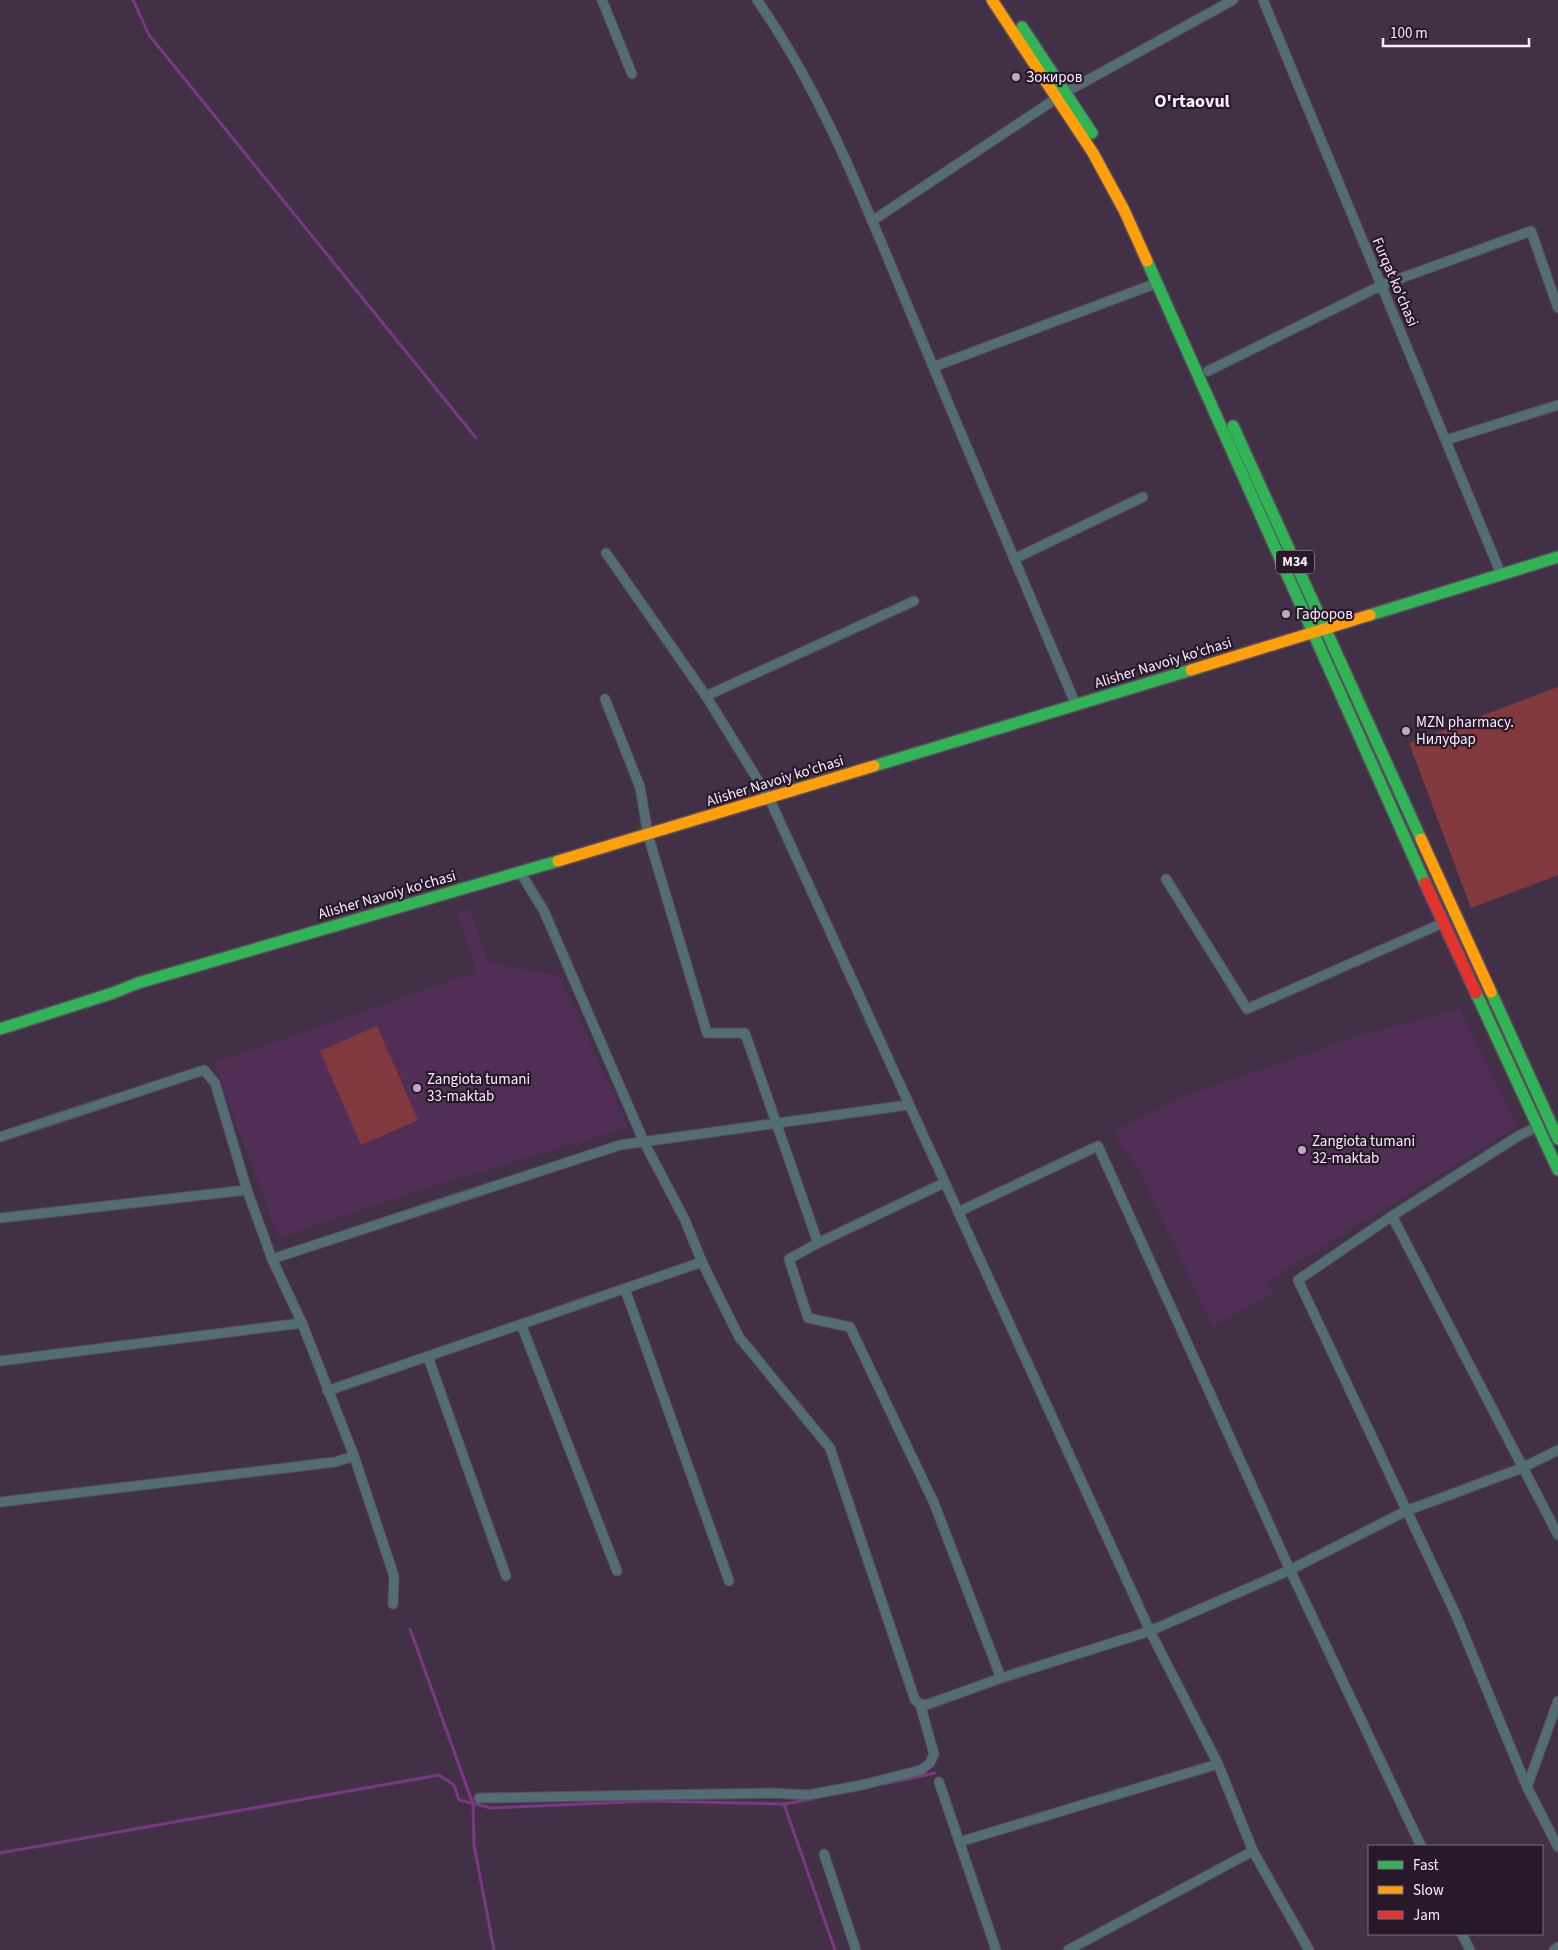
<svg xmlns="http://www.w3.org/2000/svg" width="1558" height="1950" viewBox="0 0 1558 1950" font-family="'Source Sans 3',sans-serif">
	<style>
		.built { fill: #502e56 }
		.green { fill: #82393d }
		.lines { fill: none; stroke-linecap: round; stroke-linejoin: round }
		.stream { stroke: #7a3786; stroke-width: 3 }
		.street-casing { stroke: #5b4d5e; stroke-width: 11 }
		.fast-casing { stroke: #5b4d5e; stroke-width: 14 }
		.slow-casing { stroke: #5b4d5e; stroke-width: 14 }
		.jam-casing { stroke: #5b4d5e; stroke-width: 14 }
		.street { stroke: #536d74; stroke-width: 9 }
		.fast { stroke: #30b455; stroke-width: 11 }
		.slow { stroke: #ff9f0a; stroke-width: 11 }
		.jam { stroke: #e5322d; stroke-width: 11 }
		.poi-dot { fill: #baabbe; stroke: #271929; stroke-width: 2 }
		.labels { text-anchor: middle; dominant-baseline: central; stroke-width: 4.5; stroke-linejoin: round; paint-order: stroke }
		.shield { fill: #271929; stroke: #bbadbe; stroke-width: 1 }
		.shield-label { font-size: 14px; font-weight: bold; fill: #fbecfe }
		.poi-label { font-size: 15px; fill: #fbecfe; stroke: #271929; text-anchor: start }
		.street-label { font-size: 15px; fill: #fbecfe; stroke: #271929 }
		.quarter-label { font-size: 18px; font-weight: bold; fill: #fbecfe; stroke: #271929 }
	</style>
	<rect width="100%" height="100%" fill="#423146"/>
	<g class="built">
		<polygon points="469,908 489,963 560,976 628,1127 401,1196 279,1238 232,1113 215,1063 476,972 457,912"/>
		<polygon points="1460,1009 1518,1126 1267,1281 1273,1293 1213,1326 1137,1168 1113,1132 1187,1095 1365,1034"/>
	</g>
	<g class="green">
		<polygon points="1558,687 1558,875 1471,908 1409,743"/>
		<polygon points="377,1026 418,1120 361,1145 320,1051"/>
	</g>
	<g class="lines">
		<g class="stream">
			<polyline points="133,0 149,35 476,438"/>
			<polyline points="410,1629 473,1804 474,1845 494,1950"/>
			<polyline points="884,1784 935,1773"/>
			<polyline points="784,1804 835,1950"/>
			<polyline points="0,1853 439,1775 454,1785 459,1800 491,1808 650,1801 784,1804 812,1799"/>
		</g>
		<g class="street-casing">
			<g id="street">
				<polyline points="602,0 632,74"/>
				<path d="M 757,0 C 827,100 870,217 917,328 C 969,454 1023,579 1076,705"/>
				<polyline points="1263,0 1501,574"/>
				<polyline points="1066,92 1233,0"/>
				<polyline points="872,221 1057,98"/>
				<polyline points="933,367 1157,283"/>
				<polyline points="1208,371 1382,285 1531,231 1558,308"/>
				<polyline points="1446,440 1558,405"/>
				<polyline points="606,553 706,696 769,798 1150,1631 1218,1764 1253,1851 1309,1950"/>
				<polyline points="1014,559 1143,497"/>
				<polyline points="706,696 914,601"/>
				<polyline points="605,699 640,787 648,835 707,1033 745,1033 818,1243 789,1259 808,1318 850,1327 934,1503 1001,1678"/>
				<polyline points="520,872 544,911 644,1142 685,1220 702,1262 739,1337 830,1448 915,1700 920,1704 926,1705 1001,1678 1150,1631 1290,1570 1406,1511 1522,1468 1558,1450"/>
				<polyline points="1166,879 1247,1009 1443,923"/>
				<polyline points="1537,1127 1520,1135 1392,1216 1298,1280 1456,1615 1527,1787 1558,1847"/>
				<polyline points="0,1137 204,1070 215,1083 247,1190 272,1259 302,1323 354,1456 394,1576 393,1604"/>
				<polyline points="958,1212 1098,1146 1290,1570 1421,1846"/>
				<polyline points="1392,1216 1558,1535"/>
				<polyline points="0,1218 247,1190"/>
				<polyline points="818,1243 944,1183"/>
				<polyline points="272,1259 620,1145 908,1105"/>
				<polyline points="625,1289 729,1581"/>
				<polyline points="521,1324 617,1571"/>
				<polyline points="428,1357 506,1576"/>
				<polyline points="0,1361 302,1323"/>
				<polyline points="327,1391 702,1262"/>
				<polyline points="0,1502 335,1462 354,1456"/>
				<polyline points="939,1782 996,1950"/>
				<polyline points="1527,1787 1558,1701"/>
				<polyline points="479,1798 773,1793 808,1795 862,1785 921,1770 930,1763 934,1754 920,1704"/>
				<polyline points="959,1842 1218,1764"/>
				<polyline points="824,1854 856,1950"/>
				<polyline points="1462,1934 1470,1950"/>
				<polyline points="1068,1950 1253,1851"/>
				<polyline points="1554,1950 1558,1947"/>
			</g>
		</g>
		<g class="fast-casing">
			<g id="fast">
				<polyline points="1022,27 1092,133"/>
				<polyline points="1147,261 1425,883"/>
				<polyline points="1233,426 1421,839"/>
				<polyline points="1370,615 1558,557"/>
				<polyline points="874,766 1191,670"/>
				<polyline points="1491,992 1558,1139"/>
				<polyline points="1476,993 1558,1170"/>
				<polyline points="0,1029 113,993 138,983 558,861"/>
			</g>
		</g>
		<g class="slow-casing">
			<g id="slow">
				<polyline points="992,0 1093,153 1124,210 1147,261"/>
				<polyline points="1191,670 1370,615"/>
				<polyline points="1421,839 1491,992"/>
				<polyline points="558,861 874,766"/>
			</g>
		</g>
		<g class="jam-casing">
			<polyline id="jam" points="1425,883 1476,993"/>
		</g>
		<use href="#street" class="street"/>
		<use href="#fast" class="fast"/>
		<use href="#slow" class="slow"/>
		<use href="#jam" class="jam"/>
	</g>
	<g class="poi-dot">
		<circle cx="1016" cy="77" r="5"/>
		<circle cx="1286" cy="614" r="5"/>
		<circle cx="1406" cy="731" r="5"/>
		<circle cx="417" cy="1088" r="5"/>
		<circle cx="1302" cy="1150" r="5"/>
	</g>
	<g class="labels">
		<rect class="shield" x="1276" y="550.5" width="38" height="23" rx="4"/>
		<g class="shield-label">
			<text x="1295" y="562">M34</text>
		</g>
		<g class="poi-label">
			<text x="1026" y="77">Зокиров</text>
			<text x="1296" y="614">Гафоров</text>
			<text x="1416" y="722">MZN pharmacy.<tspan x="1416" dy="17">Нилуфар</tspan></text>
			<text x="427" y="1079">Zangiota tumani<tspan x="427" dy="17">33-maktab</tspan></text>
			<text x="1312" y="1141">Zangiota tumani<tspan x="1312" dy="17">32-maktab</tspan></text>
		</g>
		<g class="street-label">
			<text transform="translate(1395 282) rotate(67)">Furqat ko'chasi</text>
			<text transform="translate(1163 663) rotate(-17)">Alisher Navoiy ko'chasi</text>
			<text transform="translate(775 781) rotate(-17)">Alisher Navoiy ko'chasi</text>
			<text transform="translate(387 895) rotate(-16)">Alisher Navoiy ko'chasi</text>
		</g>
		<g class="quarter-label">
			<text x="1192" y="101">O'rtaovul</text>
		</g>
	</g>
	<rect x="1368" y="1845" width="175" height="90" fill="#271929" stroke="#7c6d7e"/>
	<rect x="1378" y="1861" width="25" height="8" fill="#30b455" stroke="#7c6d7e"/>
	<text x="1413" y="1870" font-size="15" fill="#fbecfe">Fast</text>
	<rect x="1378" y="1886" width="25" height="8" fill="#ff9f0a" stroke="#7c6d7e"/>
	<text x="1413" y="1895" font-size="15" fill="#fbecfe">Slow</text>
	<rect x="1378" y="1911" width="25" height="8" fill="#e5322d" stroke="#7c6d7e"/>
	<text x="1413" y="1920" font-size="15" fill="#fbecfe">Jam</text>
	<path d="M1383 38v8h146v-8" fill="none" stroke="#fbecfe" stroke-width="2.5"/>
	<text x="1390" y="38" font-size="15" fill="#fbecfe" stroke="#271929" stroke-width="4" paint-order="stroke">100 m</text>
</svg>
